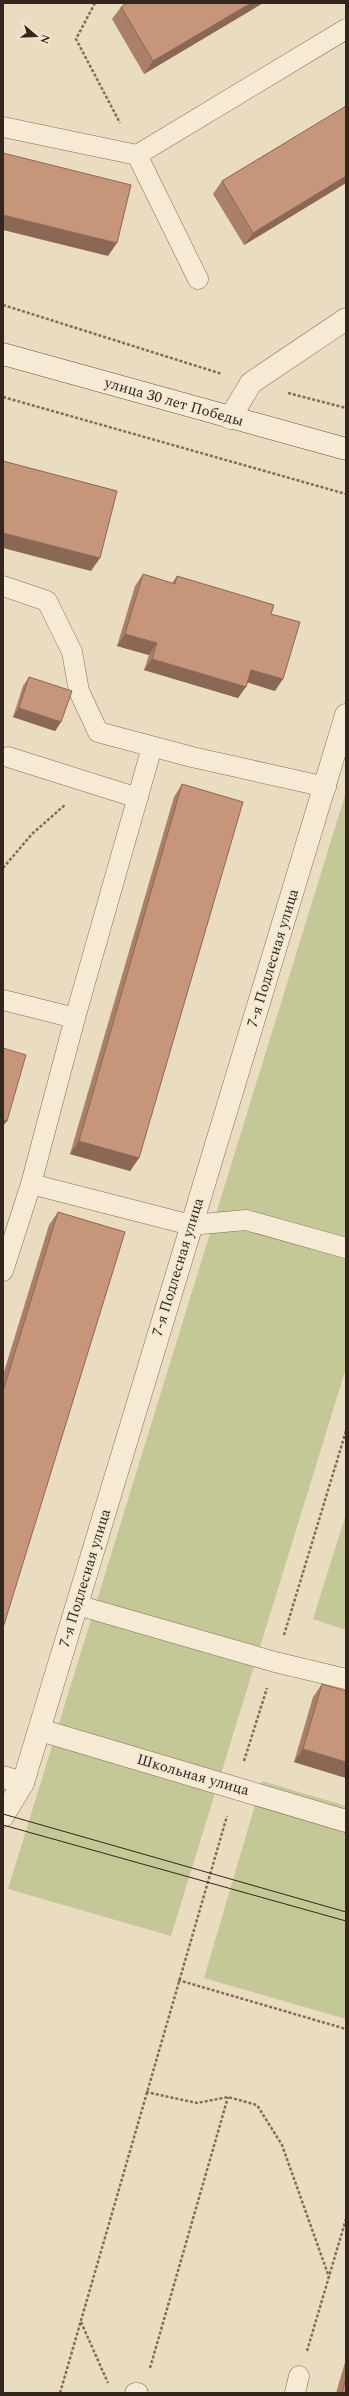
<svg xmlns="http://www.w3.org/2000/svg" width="349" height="2396" viewBox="0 0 349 2396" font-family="Spectral,serif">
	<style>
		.green { fill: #c4c796 }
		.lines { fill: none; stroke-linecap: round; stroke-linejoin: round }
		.service-casing { stroke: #826d5a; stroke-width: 21 }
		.pedestrian-casing { stroke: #826d5a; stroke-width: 23 }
		.minor-casing { stroke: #826d5a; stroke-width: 23 }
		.tertiary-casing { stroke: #826d5a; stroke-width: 23 }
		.secondary-casing { stroke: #644f3d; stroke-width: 23 }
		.path { stroke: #826d5a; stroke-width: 2.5; stroke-dasharray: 3 2; stroke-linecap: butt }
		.service { stroke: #f6ead4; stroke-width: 20 }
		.pedestrian { stroke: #f6ead4; stroke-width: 22 }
		.minor { stroke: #f6ead4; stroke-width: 22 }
		.tertiary { stroke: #f6ead4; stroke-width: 22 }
		.secondary { stroke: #f6ead4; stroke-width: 22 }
		.tram { stroke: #33271d; stroke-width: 1 }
		.wall { fill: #aa8069 }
		.shaded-wall { fill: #8b6855 }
		.building { fill: #c6957a; stroke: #8b6855 }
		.labels { text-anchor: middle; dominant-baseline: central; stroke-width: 3; stroke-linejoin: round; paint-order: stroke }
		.street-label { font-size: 15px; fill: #33271d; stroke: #f2e7d0 }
	</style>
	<rect width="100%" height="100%" fill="#eadcc1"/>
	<g class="green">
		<polygon points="346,792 346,1368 171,1936 8,1889"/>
		<polygon points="346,1514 346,1630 313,1619"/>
		<polygon points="262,1781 346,1806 346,2019 204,1978"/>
	</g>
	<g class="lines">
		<g class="service-casing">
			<g id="service">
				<polyline points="3,127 137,155 198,279"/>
				<polyline points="137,155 346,29"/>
				<polyline points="3,586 47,601 72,652 79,691 98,732 192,757 326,787"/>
				<polyline points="8,757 138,798"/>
				<polyline points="3,1000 75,1018 31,1184 3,1271"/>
				<polyline points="75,1018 152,747"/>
				<polyline points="31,1184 191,1225 246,1220 346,1248"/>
				<polyline points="77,1605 275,1662 346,1679"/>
				<polyline points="135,2393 138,2393"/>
				<polyline points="295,2393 299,2376"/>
			</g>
		</g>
		<g class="pedestrian-casing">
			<polyline id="pedestrian" points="40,1730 346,1821"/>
		</g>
		<g class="minor-casing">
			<g id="minor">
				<polyline points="3,1777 23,1783"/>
				<polyline points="3,1816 23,1783 346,715"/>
			</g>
		</g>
		<g class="tertiary-casing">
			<polyline id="tertiary" points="230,418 251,383 346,319"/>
		</g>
		<g class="secondary-casing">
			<polyline id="secondary" points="3,354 346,449"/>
		</g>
		<g class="path">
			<polyline points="95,3 76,39 120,123"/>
			<polyline points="3,305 222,374"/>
			<polyline points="288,393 346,408"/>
			<polyline points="3,397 346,494"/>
			<polyline points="3,868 32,834 66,804"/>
			<polyline points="284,1635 346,1431"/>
			<polyline points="244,1761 267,1688"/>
			<polyline points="178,1980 346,2029"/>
			<polyline points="146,2092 197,2103 228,2097 257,2105 282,2145 329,2277"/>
			<polyline points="81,2322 108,2383"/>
			<polyline points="307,2351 346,2219"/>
			<polyline points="150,2368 228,2097"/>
			<polyline points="60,2393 227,1816"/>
		</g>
		<use href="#service" class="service"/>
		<use href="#pedestrian" class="pedestrian"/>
		<use href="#minor" class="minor"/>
		<use href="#tertiary" class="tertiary"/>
		<use href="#secondary" class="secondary"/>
		<g class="tram">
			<polyline points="3,1814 346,1912"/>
			<polyline points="3,1825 346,1921"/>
		</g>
	</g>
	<g class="wall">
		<polygon points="127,3 263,3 144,74 112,19 121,7"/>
		<polygon points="346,106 346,183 244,245 213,194 222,181"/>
		<polygon points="143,574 172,583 177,576 271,614 275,691 247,682 238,698 144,670 149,655 117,646 135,586"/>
		<polygon points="29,677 61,722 55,731 13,717 23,686"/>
		<polygon points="182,784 139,1158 130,1171 70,1154 174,797"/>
		<polygon points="58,1212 3,1628 3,1375 49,1225"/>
		<polygon points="322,1684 346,1691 346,1778 294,1762 313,1697"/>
		<polygon points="346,2359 346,2393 336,2393"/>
	</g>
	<g class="shaded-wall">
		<polygon points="251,3 263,3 144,74 153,61"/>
		<polygon points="346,176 346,183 244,245 253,233"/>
		<polygon points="3,215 117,243 108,256 3,230"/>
		<polygon points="3,533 100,558 91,571 3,548"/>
		<polygon points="125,634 157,643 149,655 117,646"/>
		<polygon points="152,659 246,687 238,698 144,670"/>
		<polygon points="251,670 283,679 275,691 243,681"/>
		<polygon points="19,708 61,722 55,731 13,717"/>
		<polygon points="3,1120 7,1121 3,1126"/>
		<polygon points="79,1141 139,1158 130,1171 70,1154"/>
		<polygon points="303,1749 346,1762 346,1778 294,1762"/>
	</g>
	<g class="building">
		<polygon points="127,3 251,3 153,61 121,7"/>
		<polygon points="346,106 346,176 253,233 222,181"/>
		<polygon points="3,153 131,185 117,243 3,215"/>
		<polygon points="3,461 117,491 100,558 3,533"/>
		<polygon points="143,574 175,584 177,576 274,605 271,614 300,622 283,679 251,670 246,687 152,659 157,643 125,634"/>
		<polygon points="29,677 72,691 61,722 19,708"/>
		<polygon points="182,784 243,802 139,1158 79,1141"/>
		<polygon points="3,1048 26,1055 7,1121 3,1120"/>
		<polygon points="58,1212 125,1232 3,1628 3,1391"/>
		<polygon points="322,1684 346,1691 346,1762 303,1749"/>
		<polygon points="346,2378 346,2393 342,2393"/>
	</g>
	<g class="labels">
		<g class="street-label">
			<text transform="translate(174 402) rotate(16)">улица 30 лет Победы</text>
			<text transform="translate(273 958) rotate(-73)">7-я Подлесная улица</text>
			<text transform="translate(178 1267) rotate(-73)">7-я Подлесная улица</text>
			<text transform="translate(85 1578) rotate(-73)">7-я Подлесная улица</text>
			<text transform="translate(193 1775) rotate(16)">Школьная улица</text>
		</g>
	</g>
	<rect width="349" height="2396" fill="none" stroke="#33271d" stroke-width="8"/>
	<g transform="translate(36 36) rotate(109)" stroke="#f2e7d0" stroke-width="3" paint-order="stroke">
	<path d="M0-3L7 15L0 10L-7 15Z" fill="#33271d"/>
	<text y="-6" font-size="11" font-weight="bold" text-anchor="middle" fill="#33271d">N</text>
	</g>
</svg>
